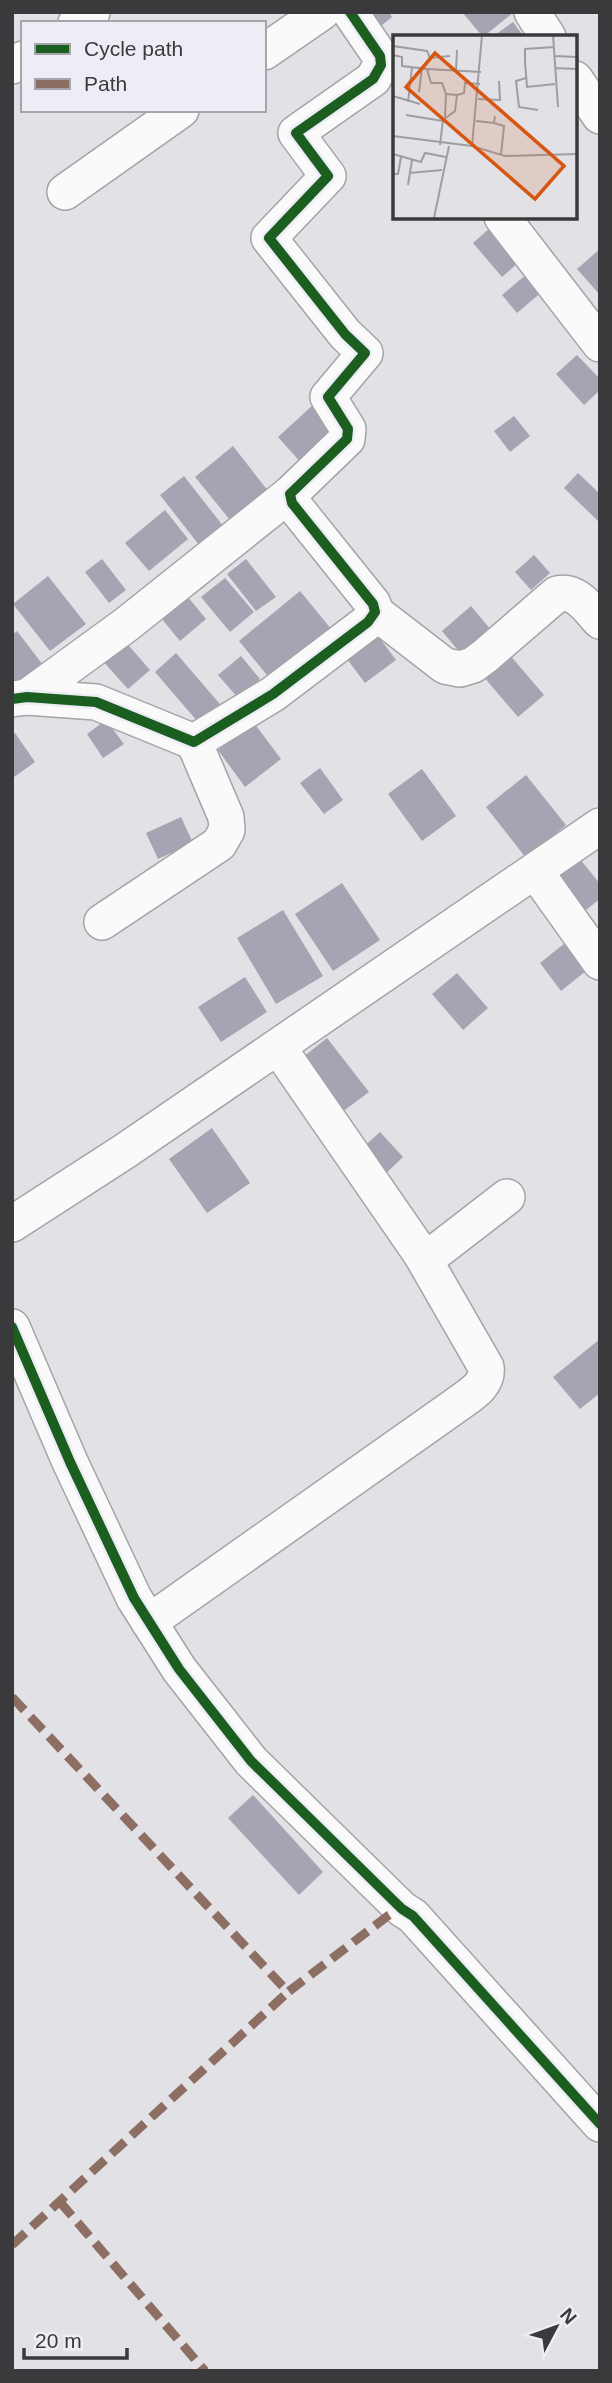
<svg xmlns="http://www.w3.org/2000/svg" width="612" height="2383" viewBox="0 0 612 2383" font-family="Helvetica,sans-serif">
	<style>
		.building { fill: #a5a4b2 }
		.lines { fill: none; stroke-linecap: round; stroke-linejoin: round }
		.street-casing { stroke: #a4a4a8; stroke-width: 38 }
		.street { stroke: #fafafb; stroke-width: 35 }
		.quiet { stroke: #8d6e63; stroke-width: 9; stroke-dasharray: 18 9; stroke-linecap: butt }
		.cycleway-casing { stroke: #ededf5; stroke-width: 15 }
		.cycleway { stroke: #1b5e20; stroke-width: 10 }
		.inset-road { fill: none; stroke: #9e9ea2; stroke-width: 2 }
		.view { fill: #d75611; fill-opacity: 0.15; stroke: #d75611; stroke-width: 3.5 }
		.inset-edge { fill: none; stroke: #3a3a3d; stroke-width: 3.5 }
	</style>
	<rect width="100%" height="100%" fill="#e1e1e6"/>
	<g class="building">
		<polygon points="353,12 389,12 392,17 371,34"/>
		<polygon points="462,12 514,12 483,37"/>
		<polygon points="513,22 524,37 492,37"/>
		<polygon points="491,227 520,261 502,277 473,243"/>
		<polygon points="600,249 600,295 577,269"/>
		<polygon points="528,273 543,291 517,313 502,295"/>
		<polygon points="577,355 600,379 600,390 584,405 556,374"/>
		<polygon points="313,405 340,436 305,467 278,437"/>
		<polygon points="514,416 530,436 510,452 494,431"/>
		<polygon points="233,446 272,496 235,526 195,477"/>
		<polygon points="578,473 600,494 600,523 564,488"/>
		<polygon points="184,476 227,531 203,550 160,495"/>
		<polygon points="165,510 188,539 149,571 125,543"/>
		<polygon points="534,555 550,573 531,590 515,572"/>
		<polygon points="102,559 126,590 109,603 85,572"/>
		<polygon points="246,559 276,597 256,611 227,574"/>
		<polygon points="48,576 86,624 50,651 13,604"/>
		<polygon points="225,578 254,612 230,632 201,597"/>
		<polygon points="183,591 206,619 180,641 157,613"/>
		<polygon points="300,591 337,636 275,685 239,641"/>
		<polygon points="471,606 496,636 467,661 442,631"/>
		<polygon points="372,628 396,660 365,683 341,651"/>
		<polygon points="17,631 43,665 16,685 12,679 12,635"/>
		<polygon points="123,639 150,670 128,689 101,659"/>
		<polygon points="176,653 225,710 203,728 155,672"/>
		<polygon points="509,654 544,695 518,717 483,676"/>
		<polygon points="241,656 260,679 238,698 218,675"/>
		<polygon points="106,720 124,744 103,758 87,734"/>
		<polygon points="254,723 281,759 245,787 218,750"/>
		<polygon points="15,733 35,762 14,777 12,774 12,735"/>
		<polygon points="320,768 343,800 324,814 300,783"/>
		<polygon points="422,769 456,816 422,841 388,794"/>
		<polygon points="526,775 566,825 526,858 486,807"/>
		<polygon points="181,817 193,843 158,859 146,833"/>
		<polygon points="580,859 600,884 600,899 578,916 551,882"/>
		<polygon points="342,883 380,940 333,971 295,914"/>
		<polygon points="283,910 323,976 276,1004 237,938"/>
		<polygon points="565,943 586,971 561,991 540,963"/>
		<polygon points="457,973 488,1008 463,1030 432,994"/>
		<polygon points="245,977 267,1012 221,1042 198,1007"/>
		<polygon points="327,1038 369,1092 334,1118 293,1065"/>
		<polygon points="212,1128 250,1183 207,1213 169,1159"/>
		<polygon points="380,1132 403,1157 382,1177 358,1152"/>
		<polygon points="600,1339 600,1393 580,1409 553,1377"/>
		<polygon points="253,1795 323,1872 299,1895 228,1818"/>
	</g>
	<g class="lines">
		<g class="street-casing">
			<g id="street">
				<polyline points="532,12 548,37"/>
				<polyline points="76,23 92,12"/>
				<polyline points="264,52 322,12"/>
				<polyline points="12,66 23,59"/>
				<polyline points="575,79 600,116"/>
				<polyline points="65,192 181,110"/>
				<polyline points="502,217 600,344"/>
				<path d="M 375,612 L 445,666 L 460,669 L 473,665 L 485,656 L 557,594 C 576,589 588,608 600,621"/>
				<polyline points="27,697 127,624 290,494"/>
				<polyline points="12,699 27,697 96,702 194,742 273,694 368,622 375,612 373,604 292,503 290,494 347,439 348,429 328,397 365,353 345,334 269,238 328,176 296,133 373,79 381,65 380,56 350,12"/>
				<polyline points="535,871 600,962"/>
				<polyline points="102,922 219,844 227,830 226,817 194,742"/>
				<polyline points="278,1047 421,1254 431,1255 441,1248 507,1197"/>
				<polyline points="12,1224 125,1151 600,826"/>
				<polyline points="12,1327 70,1462 134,1598 179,1669 251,1761 402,1909 413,1916 600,2124"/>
				<path d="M 149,1622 L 455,1406 C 468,1396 489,1386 486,1367 L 421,1254"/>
			</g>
		</g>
		<use href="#street" class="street"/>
		<g class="quiet">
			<polyline points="12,1697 288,1992 389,1915 402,1909"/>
			<polyline points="60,2202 205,2371"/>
			<polyline points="12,2245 288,1992"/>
		</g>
		<g class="cycleway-casing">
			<g id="cycleway">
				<polyline points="12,699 27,697 96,702 194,742 273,694 368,622 375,612 373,604 292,503 290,494 347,439 348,429 328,397 365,353 345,334 269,238 328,176 296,133 373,79 381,65 380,56 350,12"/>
				<polyline points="12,1327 70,1462 134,1598 179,1669 251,1761 402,1909 413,1916 600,2124"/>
			</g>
		</g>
		<use href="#cycleway" class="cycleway"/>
	</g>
	<g transform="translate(393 35)">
		<rect width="184" height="184" fill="#e1e1e6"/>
		<path class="inset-road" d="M 160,0 L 165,72M 0,11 L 34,16 L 37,23 L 57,21M 161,12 L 132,14 L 132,27 L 134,52 L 162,49M 0,20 L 9,22 L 9,31 L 34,34 L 38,48 L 49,48 L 53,59 L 64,60 L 62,76 L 50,85 L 47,110M 162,21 L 184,22M 162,33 L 184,34M 34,34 L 88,37M 63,36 L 64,15M 133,43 L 123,46 L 126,72 L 145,75M 26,57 L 29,33M 64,60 L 71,58 L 72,48 L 87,49M 0,61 L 27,69M 85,64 L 107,65 L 106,46M 15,67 L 19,32M 13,80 L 50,86M 52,82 L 53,59M 83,86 L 101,88 L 102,81M 101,88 L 111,91 L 108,120M 0,101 L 79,111 L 112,121 L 184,119M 79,111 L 89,0M 0,119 L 28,127 L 32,118 L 53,122M 16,138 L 49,135M 0,139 L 5,139 L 8,122M 15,150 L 19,125M 41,183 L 56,111"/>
		<path class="view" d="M 42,18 L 171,131 L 142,164 L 13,52 Z"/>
		<rect width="184" height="184" class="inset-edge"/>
	</g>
	<rect width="612" height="2383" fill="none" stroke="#3a3a3d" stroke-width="28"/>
	<rect x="21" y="21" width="245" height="91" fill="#ededf5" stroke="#a5a5ab" stroke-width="2"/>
	<rect x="35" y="44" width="35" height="10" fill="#1b5e20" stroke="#a5a5ab" stroke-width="2"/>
	<text x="84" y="56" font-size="21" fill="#3a3a3d">Cycle path</text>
	<rect x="35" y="79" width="35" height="10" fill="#8d6e63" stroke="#a5a5ab" stroke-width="2"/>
	<text x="84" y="91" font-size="21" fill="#3a3a3d">Path</text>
	<g transform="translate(556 2327) rotate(49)" stroke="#ededf5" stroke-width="5" paint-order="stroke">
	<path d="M0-5L12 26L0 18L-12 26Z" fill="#3a3a3d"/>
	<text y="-10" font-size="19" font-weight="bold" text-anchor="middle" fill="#3a3a3d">N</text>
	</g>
	<path d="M24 2348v10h103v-10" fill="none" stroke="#3a3a3d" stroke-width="3.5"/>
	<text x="35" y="2348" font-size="21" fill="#3a3a3d" stroke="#ededf5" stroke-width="5" paint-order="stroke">20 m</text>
</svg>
